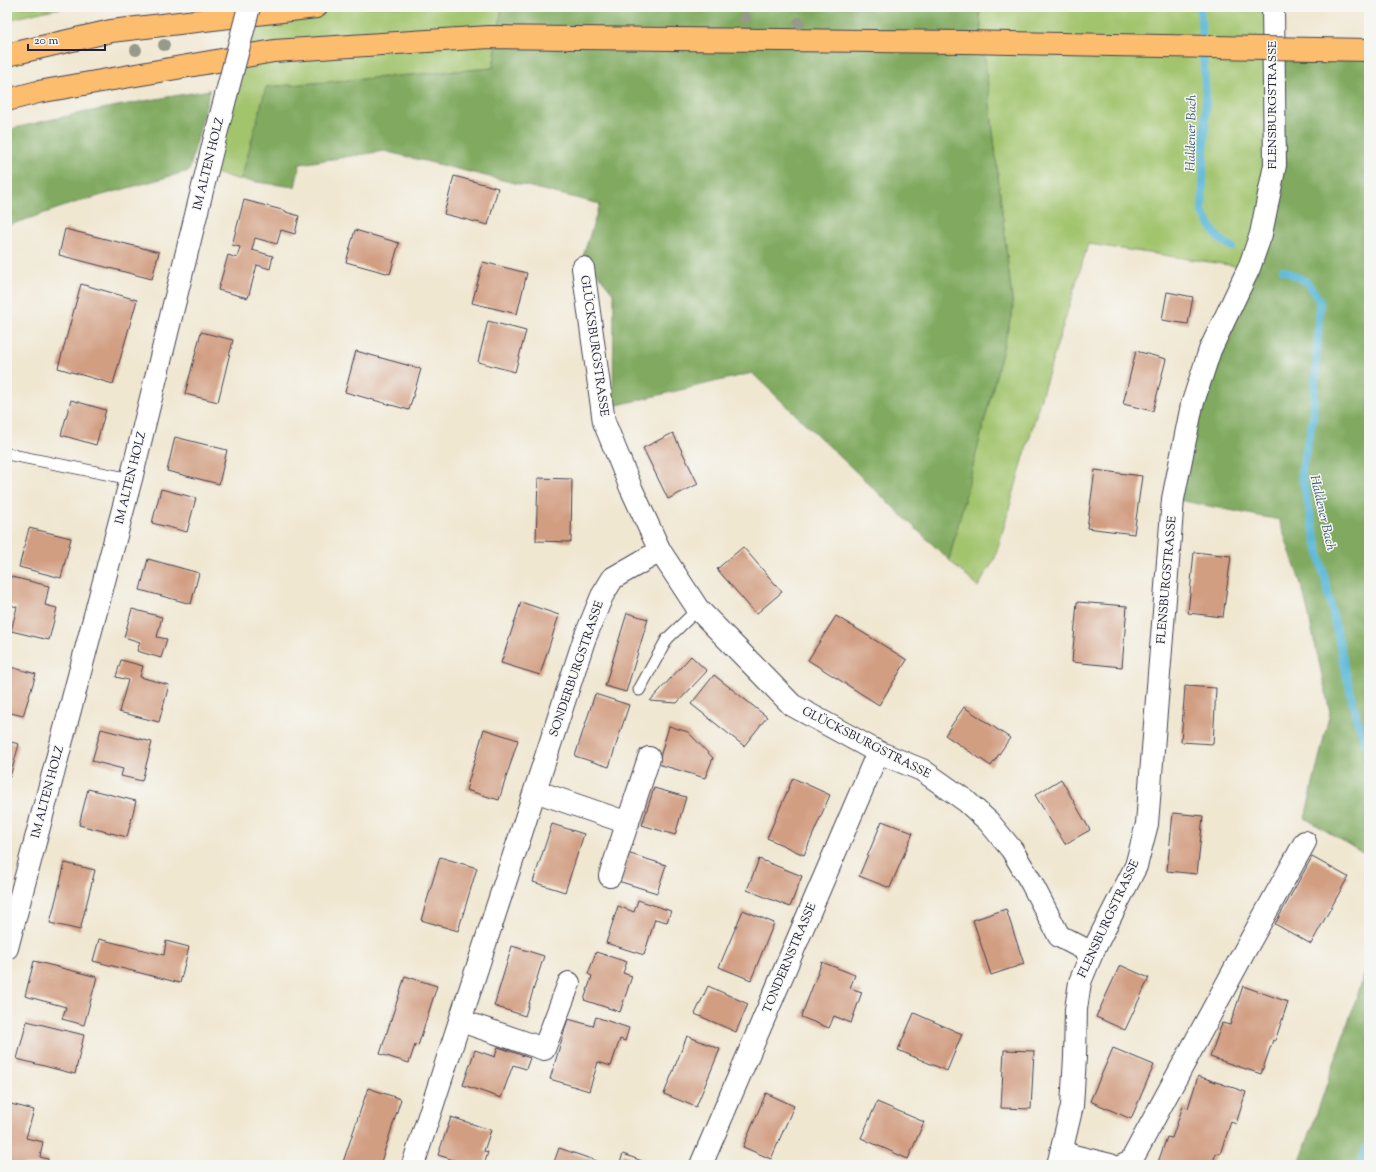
<svg xmlns="http://www.w3.org/2000/svg" width="1376" height="1172" viewBox="0 0 1376 1172" font-family="'Sorts Mill Goudy',serif">
	<style>
		.green { fill: #a2c46d; stroke: #627354 }
		.forest { fill: #81aa60; stroke: #52664e }
		.lines { fill: none; stroke-linecap: round; stroke-linejoin: round }
		.stream { stroke: #5ab8d8; stroke-width: 8 }
		.building { fill: #d29e82 }
		.lane-casing { stroke: #414052; stroke-width: 13 }
		.street-casing { stroke: #414052; stroke-width: 24 }
		.highway-casing { stroke: #414052; stroke-width: 24 }
		.lane { stroke: #fff; stroke-width: 11 }
		.street { stroke: #fff; stroke-width: 22 }
		.highway { stroke: #fcbd6e; stroke-width: 22 }
		.street-bridge-casing { stroke: #414052; stroke-width: 24; stroke-linecap: butt }
		.highway-bridge-casing { stroke: #414052; stroke-width: 24; stroke-linecap: butt }
		.street-bridge { stroke: #fff; stroke-width: 22 }
		.highway-bridge { stroke: #fcbd6e; stroke-width: 22 }
		.tree { fill: #979a88 }
		.labels { text-anchor: middle; dominant-baseline: central; stroke-width: 3; stroke-linejoin: round; paint-order: stroke }
		.street-label { font-size: 12px; fill: #22223b; stroke: #f6f6f2 }
		.water-label { font-size: 13px; font-style: italic; fill: #365672; stroke: #f6f6f2 }
	</style>
	<rect width="100%" height="100%" fill="#f6f6f2"/>
	<filter id="ink" filterUnits="userSpaceOnUse"><feTurbulence type="fractalNoise" baseFrequency=".025" numOctaves="2"/><feDisplacementMap in="SourceGraphic" scale="8" xChannelSelector="R" yChannelSelector="G"/><feConvolveMatrix kernelMatrix="1 2 1 2 8 2 1 2 1" color-interpolation-filters="sRGB"/></filter>
	<filter id="wash" filterUnits="userSpaceOnUse"><feTurbulence type="fractalNoise" baseFrequency=".012" numOctaves="4" result="noise"/><feDisplacementMap in="SourceGraphic" scale="16" xChannelSelector="R" yChannelSelector="G"/><feGaussianBlur stdDeviation="0.9" result="paint"/><feColorMatrix in="noise" values="0 0 0 0 0 0 0 0 0 0 0 0 0 0 0 0 0 1.4 0 .05"/><feComposite in="paint" operator="in"/></filter>
	<g filter="url(#wash)">
		<rect width="100%" height="100%" fill="#f0e7d1"/>
		<g class="green">
			<polygon points="7,7 68,7 45,11 7,20"/>
			<polygon points="238,7 502,7 493,68 267,87 241,180 207,171"/>
			<polygon points="979,7 1273,7 1275,165 1249,268 1088,244 1040,401 995,558 978,587 949,560 1013,309"/>
		</g>
		<g class="forest">
			<polygon points="502,7 979,7 1013,309 949,560 752,373 613,406 614,294 583,256 600,204 384,151 300,164 295,187 241,180 266,87 493,68"/>
			<polygon points="1270,48 1369,50 1369,857 1305,818 1330,712 1303,590 1279,520 1174,499 1192,405 1261,234"/>
			<path d="M 210,90 L 189,171 L 74,203 L 7,226 L 7,130 C 74,113 142,101 210,90 Z"/>
			<polygon points="1369,961 1369,1165 1299,1165"/>
		</g>
		<g class="lines">
			<g class="stream">
				<polyline points="1200,7 1206,99 1202,212 1218,238 1232,247"/>
				<polyline points="1283,270 1307,282 1320,301 1313,419 1301,473 1356,717 1369,753"/>
				<polyline points="1360,1165 1369,1141"/>
			</g>
		</g>
		<g id="blocks">
			<g class="building">
				<polygon points="454,176 498,188 488,225 444,214"/>
				<polygon points="244,200 286,211 286,212 299,216 295,234 281,230 277,244 255,238 252,250 273,256 270,269 257,265 248,298 218,290 228,255 237,258 240,247 232,245"/>
				<polygon points="65,229 159,252 152,279 59,255"/>
				<polygon points="355,230 399,243 390,274 346,262"/>
				<polygon points="483,262 527,273 517,314 472,303"/>
				<polygon points="81,284 137,300 113,384 58,368"/>
				<polygon points="1167,292 1193,297 1188,324 1162,320"/>
				<polygon points="488,321 526,331 515,372 478,362"/>
				<polygon points="201,332 233,340 218,402 185,394"/>
				<polygon points="356,351 421,369 409,410 345,392"/>
				<polygon points="1136,351 1166,359 1153,411 1123,404"/>
				<polygon points="71,400 106,410 96,445 61,435"/>
				<polygon points="673,433 698,484 668,499 643,448"/>
				<polygon points="175,437 227,450 219,484 167,471"/>
				<polygon points="1095,470 1142,476 1134,534 1087,528"/>
				<polygon points="538,478 572,479 571,542 536,541"/>
				<polygon points="161,489 196,498 187,532 152,523"/>
				<polygon points="29,528 71,538 61,578 19,567"/>
				<polygon points="743,547 782,592 756,614 717,569"/>
				<polygon points="1194,552 1231,556 1223,617 1188,613"/>
				<polygon points="148,559 199,573 191,604 140,590"/>
				<polygon points="8,576 49,586 45,605 57,608 49,640 11,631 17,607 7,604"/>
				<polygon points="521,602 559,615 540,675 501,663"/>
				<polygon points="1077,602 1127,606 1122,667 1072,662"/>
				<polygon points="132,609 162,617 157,637 167,639 161,658 137,651 140,642 124,637"/>
				<polygon points="627,613 648,619 626,692 605,686"/>
				<polygon points="836,616 907,660 879,705 808,660"/>
				<polygon points="691,656 707,671 677,703 650,701"/>
				<polygon points="121,660 143,666 140,677 169,685 159,722 119,712 128,680 116,677"/>
				<polygon points="7,666 36,674 23,716 7,712"/>
				<polygon points="714,675 767,717 744,746 691,704"/>
				<polygon points="1185,686 1216,688 1213,744 1181,742"/>
				<polygon points="595,694 629,705 609,767 575,756"/>
				<polygon points="964,707 1010,738 991,766 945,735"/>
				<polygon points="669,726 688,732 713,758 705,778 658,764"/>
				<polygon points="101,729 152,742 142,781 121,776 123,769 92,761"/>
				<polygon points="484,729 518,740 499,800 466,790"/>
				<polygon points="7,741 19,744 10,777 7,776"/>
				<polygon points="793,778 830,795 804,855 767,838"/>
				<polygon points="1061,779 1090,830 1065,844 1035,795"/>
				<polygon points="654,788 686,797 675,835 642,825"/>
				<polygon points="88,789 136,801 127,837 79,825"/>
				<polygon points="1173,813 1203,816 1197,874 1167,871"/>
				<polygon points="882,821 913,833 890,888 859,876"/>
				<polygon points="552,824 584,834 565,892 533,882"/>
				<polygon points="627,853 666,865 657,893 618,881"/>
				<polygon points="440,857 477,868 458,931 421,920"/>
				<polygon points="1312,857 1348,877 1311,944 1275,924"/>
				<polygon points="759,859 802,876 790,907 747,890"/>
				<polygon points="65,863 95,870 80,930 50,923"/>
				<polygon points="638,900 671,911 667,922 655,919 644,955 606,943 618,906 634,912"/>
				<polygon points="1006,909 1024,964 991,975 973,920"/>
				<polygon points="743,910 774,923 751,980 719,967"/>
				<polygon points="99,939 164,955 166,941 189,947 180,983 93,961"/>
				<polygon points="512,946 544,956 525,1016 494,1006"/>
				<polygon points="596,952 627,962 623,973 632,976 620,1012 584,1000 592,976 588,974"/>
				<polygon points="34,961 97,977 84,1025 62,1019 66,1007 25,996"/>
				<polygon points="822,962 855,975 850,988 862,992 851,1023 834,1016 829,1028 801,1017"/>
				<polygon points="1120,965 1149,978 1125,1030 1096,1017"/>
				<polygon points="405,976 437,986 418,1046 415,1045 409,1063 380,1054"/>
				<polygon points="708,986 748,1004 736,1032 695,1014"/>
				<polygon points="1243,986 1288,1002 1275,1041 1273,1040 1261,1074 1210,1057 1222,1023 1230,1025"/>
				<polygon points="914,1013 962,1034 947,1071 898,1050"/>
				<polygon points="596,1017 629,1028 625,1041 620,1039 611,1066 598,1062 589,1091 550,1079 568,1019 593,1026"/>
				<polygon points="27,1021 84,1035 75,1074 17,1059"/>
				<polygon points="687,1036 720,1049 696,1107 664,1094"/>
				<polygon points="498,1047 530,1058 526,1069 513,1065 501,1098 463,1085 475,1050 495,1057"/>
				<polygon points="1113,1048 1154,1065 1131,1119 1090,1101"/>
				<polygon points="1004,1050 1034,1051 1031,1109 1001,1108"/>
				<polygon points="1198,1076 1246,1092 1236,1124 1231,1122 1220,1154 1216,1153 1212,1165 1157,1165 1167,1137 1172,1138 1183,1106 1188,1108"/>
				<polygon points="368,1088 401,1099 380,1165 342,1165"/>
				<polygon points="766,1093 794,1106 771,1159 743,1147"/>
				<polygon points="877,1102 924,1122 908,1159 861,1138"/>
				<polygon points="7,1103 34,1110 26,1138 43,1142 40,1157 48,1159 47,1165 7,1165"/>
				<polygon points="451,1117 491,1130 484,1151 488,1152 484,1165 470,1165 438,1155"/>
				<polygon points="559,1148 597,1161 595,1165 553,1165"/>
				<polygon points="623,1154 653,1165 619,1165"/>
			</g>
		</g>
	</g>
	<g filter="url(#ink)">
		<use href="#blocks" fill-opacity="0" stroke="#414052" stroke-width="1"/>
		<g class="lines">
			<g class="lane-casing">
				<g id="lane">
					<polyline points="7,454 131,479"/>
					<polyline points="639,690 667,639 698,609"/>
				</g>
			</g>
			<g class="street-casing">
				<g id="street">
					<polyline points="583,268 604,422 631,488 660,551 698,609 792,705 878,752 922,770 966,801 989,822 1012,850 1031,882 1059,936 1092,953"/>
					<polyline points="535,791 628,823"/>
					<polyline points="610,876 649,758"/>
					<polyline points="7,948 131,479 214,142"/>
					<polyline points="461,1021 544,1049 569,983"/>
					<polyline points="1061,1153 1110,1165"/>
					<polyline points="413,1165 584,640 602,596 613,578 660,551"/>
					<polyline points="701,1165 878,752"/>
					<polyline points="1058,1165 1072,1106 1075,1057 1076,1009 1080,982 1092,953 1136,866 1147,824 1173,499 1192,405 1210,350 1249,268 1261,234 1275,165 1273,7"/>
					<polyline points="1124,1165 1130,1163 1244,952 1305,842"/>
				</g>
			</g>
			<g class="highway-casing">
				<g id="highway">
					<polyline points="7,55 111,31 316,7"/>
					<polyline points="7,100 38,92 274,51 489,37 964,42"/>
				</g>
			</g>
			<use href="#lane" class="lane"/>
			<use href="#street" class="street"/>
			<use href="#highway" class="highway"/>
			<g class="street-bridge-casing">
				<polyline id="street-bridge" points="214,142 249,7"/>
			</g>
			<g class="highway-bridge-casing">
				<polyline id="highway-bridge" points="964,42 1369,50"/>
			</g>
			<use href="#street-bridge" class="street-bridge"/>
			<use href="#highway-bridge" class="highway-bridge"/>
		</g>
		<g class="tree">
			<circle cx="745" cy="18" r="6"/>
			<circle cx="799" cy="23" r="6"/>
			<circle cx="164" cy="45" r="6"/>
			<circle cx="136" cy="50" r="6"/>
		</g>
	</g>
	<g class="labels">
		<g class="street-label">
			<text transform="translate(1273 105) rotate(-90)">FLENSBURGSTRASSE</text>
			<text transform="translate(209 164) rotate(-76)">IM ALTEN HOLZ</text>
			<text transform="translate(594 346) rotate(82)">GLÜCKSBURGSTRASSE</text>
			<text transform="translate(131 478) rotate(-76)">IM ALTEN HOLZ</text>
			<text transform="translate(1167 580) rotate(-85)">FLENSBURGSTRASSE</text>
			<text transform="translate(577 669) rotate(-71)">SONDERBURGSTRASSE</text>
			<text transform="translate(866 743) rotate(27)">GLÜCKSBURGSTRASSE</text>
			<text transform="translate(48 792) rotate(-75)">IM ALTEN HOLZ</text>
			<text transform="translate(1109 919) rotate(-65)">FLENSBURGSTRASSE</text>
			<text transform="translate(790 958) rotate(-67)">TONDERNSTRASSE</text>
		</g>
		<g class="water-label">
			<text transform="translate(1192 133) rotate(-89)">Haldener Bach</text>
			<text transform="translate(1322 513) rotate(77)">Haldener Bach</text>
		</g>
	</g>
	<rect width="1376" height="1172" fill="none" stroke="#f6f6f2" stroke-width="24"/>
	<path d="M28 44v6h77v-6" fill="none" stroke="#22223b" stroke-width="2"/>
	<text x="34" y="44" font-size="12" fill="#22223b" stroke="#f6f6f2" stroke-width="3" paint-order="stroke">20 m</text>
</svg>
